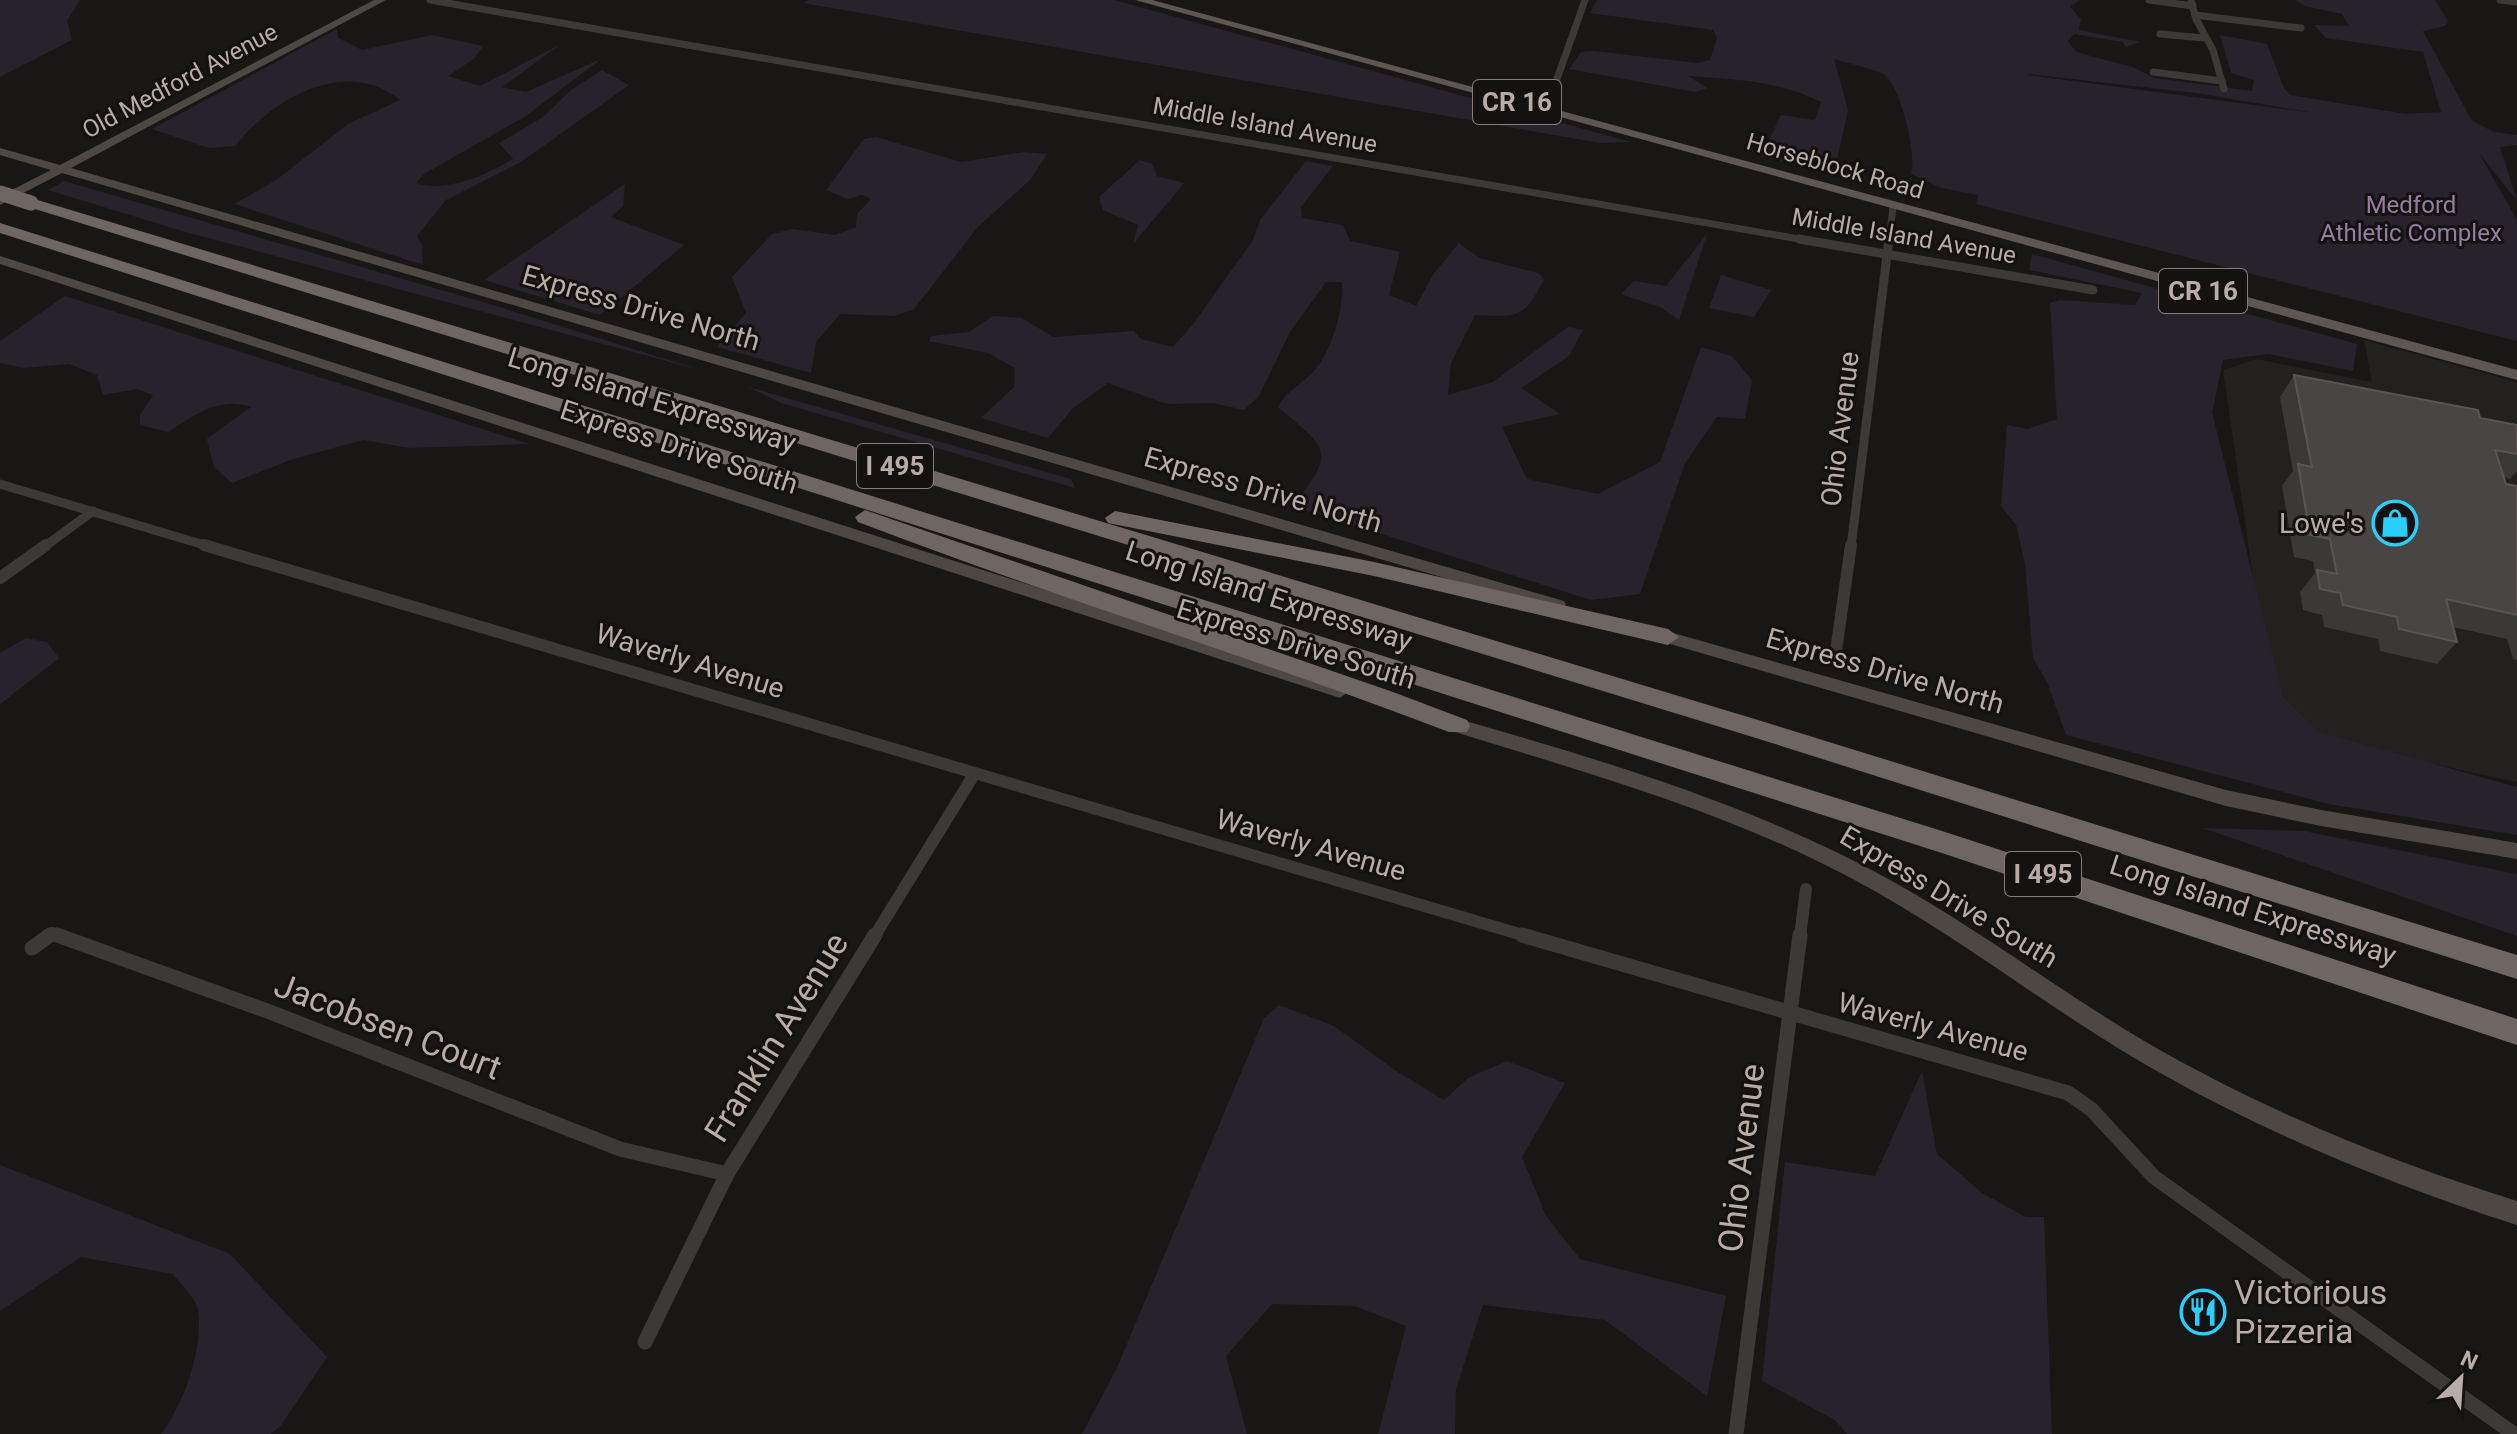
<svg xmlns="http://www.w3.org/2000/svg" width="2517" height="1434" viewBox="0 0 2517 1434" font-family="Roboto,sans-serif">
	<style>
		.built { fill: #22211f }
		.green { fill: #28222c; fill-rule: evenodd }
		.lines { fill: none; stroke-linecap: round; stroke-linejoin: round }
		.street-far3 { stroke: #3d3937; stroke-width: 7 }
		.street-far2 { stroke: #3d3937; stroke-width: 9 }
		.street-far1 { stroke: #3d3937; stroke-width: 12 }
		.street { stroke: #3d3937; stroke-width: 15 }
		.secondary { fill: #4e4845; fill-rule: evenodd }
		.primary { fill: #5d5653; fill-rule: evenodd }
		.highway { fill: #6f6663; fill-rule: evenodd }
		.highway-bridge { stroke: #6f6663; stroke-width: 15 }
		.wall { fill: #3b3936 }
		.building { fill: #494543; stroke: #5a5552; stroke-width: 2 }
		.labels { text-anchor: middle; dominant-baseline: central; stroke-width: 6; stroke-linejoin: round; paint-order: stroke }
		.far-street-label { font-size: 24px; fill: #b9aca7; stroke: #131211 }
		.far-park-label { font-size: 24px; fill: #967da5; stroke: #131211 }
		.shield { fill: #131211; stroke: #877e7a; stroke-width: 2 }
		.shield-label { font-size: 26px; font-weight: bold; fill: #b9aca7 }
		.street-label { font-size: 28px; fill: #b9aca7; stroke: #131211 }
		.poi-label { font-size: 28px; fill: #b9aca7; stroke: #131211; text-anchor: end }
		.near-street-label { font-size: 34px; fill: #b9aca7; stroke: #131211 }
		.near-poi-label { font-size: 34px; fill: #b9aca7; stroke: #131211; text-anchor: start }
	</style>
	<rect width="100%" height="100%" fill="#181716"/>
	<polygon class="built" points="2364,340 2517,382 2517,782 2319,739 2270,694 2223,370 2256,359 2372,382"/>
	<g class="green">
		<polygon points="0,0 80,0 67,21 72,40 0,77"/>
		<polygon points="809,0 1114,0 1631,142 1600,143 804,3"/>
		<path d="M 1597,0 L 2081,0 L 2070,6 L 2081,19 L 2079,30 L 2140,42 L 2126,47 L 2123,42 L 2074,34 L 2068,41 L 2076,52 L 2132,67 L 2155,78 L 2252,91 L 2254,80 L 2231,73 L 2220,35 L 2267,44 L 2284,88 L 2290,95 L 2406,114 L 2441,112 L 2423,52 L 2326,38 L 2314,25 L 2349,26 L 2342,14 L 2305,6 L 2295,0 L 2435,0 L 2448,21 L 2445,26 L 2423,31 L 2472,121 L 2494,132 L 2517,135 L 2517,145 L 2500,147 L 2517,201 L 2479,153 L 2517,220 L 2517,341 L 1976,204 L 1978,195 L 1942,188 L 1911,174 C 1917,156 1901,84 1883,74 C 1869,67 1849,64 1834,59 L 1848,110 L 1837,159 C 1812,169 1786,162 1761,157 L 1781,115 L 1815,120 L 1821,102 C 1781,81 1733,79 1688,76 L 1707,88 L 1696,92 L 1569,69 L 1581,52 L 1594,51 L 1697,63 L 1710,60 L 1717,38 L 1713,30 L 1590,13 ZM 2028,74 L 2196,93 L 2315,113 L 2028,75 Z"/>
		<path d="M 337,29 L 338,38 L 362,50 L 432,35 L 483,46 L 475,58 L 448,76 L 480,86 L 561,44 L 502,87 L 526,92 L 601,59 L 526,116 L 424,174 L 416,183 C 447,193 487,175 513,159 L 499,143 L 543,117 L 571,90 L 602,70 L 629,85 L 521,162 L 446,200 L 417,236 L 422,245 L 423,265 L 234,204 L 275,181 L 348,124 L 400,100 C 346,56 273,98 235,146 L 209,148 L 152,129 Z"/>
		<polygon points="876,137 961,162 1023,152 1047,154 1031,179 977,228 914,309 894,316 840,314 816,342 811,373 717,347 746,313 732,277 772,234 793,229 835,235 856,227 857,214 871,199 862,195 848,199 826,190 864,139"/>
		<polygon points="1140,160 1152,164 1157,176 1184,183 1133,244 1138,225 1103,210 1099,197"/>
		<path d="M 1306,161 L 1333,166 L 1301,207 L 1302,218 L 1343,225 L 1350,241 L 1400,252 L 1389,295 L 1416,306 L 1434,273 L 1459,243 L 1479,258 L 1538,273 L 1544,279 C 1524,319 1518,317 1475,315 L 1451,363 L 1448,395 L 1493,382 L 1568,327 L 1583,330 L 1569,356 L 1521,388 L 1560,414 L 1502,427 L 1527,479 L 1598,494 L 1660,462 L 1701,347 L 1732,356 L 1752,380 L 1745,419 L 1717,417 L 1685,463 L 1640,594 L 1591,600 L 1293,506 C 1336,450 1329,451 1278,407 C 1286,391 1302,384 1314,371 C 1332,351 1344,308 1342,282 L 1326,282 L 1290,332 L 1259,396 L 1244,410 L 1213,403 L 1167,404 L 1108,383 L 1073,408 L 1048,438 L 981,418 L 1014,387 L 1015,368 L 988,353 L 929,341 L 931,336 L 969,332 L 993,316 L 1022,318 L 1053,337 L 1134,331 L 1141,339 L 1173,347 L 1194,323 L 1253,240 L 1260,220 Z"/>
		<polygon points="64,181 493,305 704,371 182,231 48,190"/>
		<polygon points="625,184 623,206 611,217 684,245 600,315 484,280"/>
		<polygon points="1707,234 1679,320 1662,308 1621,294 1634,281 1666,286"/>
		<polygon points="2032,254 2357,344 2353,371 2268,354 2223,360 2212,413 2283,697 2319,732 2517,787 2517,835 2329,804 2066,735 2047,682 2033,658 2025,564 2016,525 2001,506 2007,425 2028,429 2057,419 2050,303 2060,300 2135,305 2142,293 2029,270"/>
		<polygon points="1721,275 1771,290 1754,317 1709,308"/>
		<path d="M 65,296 L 530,444 L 410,448 L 363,440 L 293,459 L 232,483 L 214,467 L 207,439 L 251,407 C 220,396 194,415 168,432 L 140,425 L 140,415 L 153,395 L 137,389 L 103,395 L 97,375 L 69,364 L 24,368 L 0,363 L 0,341 Z"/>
		<polygon points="748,387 1071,479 1075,488 781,403"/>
		<polygon points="26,638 47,642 59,658 0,704 0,653"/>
		<polygon points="2203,828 2304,831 2517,874 2517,936"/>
		<polygon points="1279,1005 1334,1026 1396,1071 1444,1100 1468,1078 1507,1061 1565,1083 1522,1157 1546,1216 1580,1259 1726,1296 1707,1396 1605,1320 1483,1305 1456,1389 1455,1434 1378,1434 1406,1326 1355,1306 1272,1304 1226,1356 1247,1434 1082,1434 1116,1370 1264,1018"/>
		<polygon points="1922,1071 1937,1154 1982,1193 2026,1217 2044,1217 2052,1434 1847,1434 1835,1420 1762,1381 1785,1162 1875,1176"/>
		<path d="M 0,1165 L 230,1254 L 327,1357 L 281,1425 L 271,1434 L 161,1434 C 184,1405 204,1346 198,1310 C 196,1298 180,1284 173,1274 L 81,1257 L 0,1311 Z"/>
	</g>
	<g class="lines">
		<g class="street-far3">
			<polyline points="430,0 1810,241"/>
			<polyline points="2149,0 2193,6"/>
			<polyline points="2191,0 2196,19 2213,50 2224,89"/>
			<polyline points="2500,0 2517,2"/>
			<polyline points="2195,15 2301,28"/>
			<polyline points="2160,34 2204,38"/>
			<polyline points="2153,72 2222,81"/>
			<polyline points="1546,110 1585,0"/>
			<polyline points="1889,241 1893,207"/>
		</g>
		<g class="street-far2">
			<polyline points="1799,239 2093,290"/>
			<polyline points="0,484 211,547"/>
			<polyline points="44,547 93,511"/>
			<polyline points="1851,547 1889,239"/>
		</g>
		<g class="street-far1">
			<polyline points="204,545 1529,937"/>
			<polyline points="0,578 46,545"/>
			<polyline points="1835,658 1851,545"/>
			<polyline points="47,937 52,933 63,937"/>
			<polyline points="874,937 975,773"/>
			<polyline points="1800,937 1806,889"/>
		</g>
		<g class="street">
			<polyline points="57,935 270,1012 620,1149 727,1174"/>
			<polyline points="1522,935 2068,1093 2091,1109 2154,1177 2514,1434"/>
			<polyline points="32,948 50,935"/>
			<polyline points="645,1342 727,1174 875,935"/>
			<polyline points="1736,1434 1800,935"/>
		</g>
		<g class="secondary">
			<polygon points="374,0 386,0 71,168 1564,601 1566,605 1558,611 62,173 0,205 0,196 51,170 0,155 0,148 60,165"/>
			<polygon points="0,256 1346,686 1349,691 1340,698 1334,696 0,264"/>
			<polygon points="1652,627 2226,790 2321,810 2517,843 2517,859 2321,826 2226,806 1646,637 1643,633 1646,629"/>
			<path d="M 1445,715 C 1588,756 1732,798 1864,866 C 1963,917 2051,986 2146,1042 C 2263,1110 2388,1161 2517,1201 L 2517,1225 C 2383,1182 2252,1128 2131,1056 C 2036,999 1949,930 1851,878 C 1721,809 1579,771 1439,727 L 1436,722 L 1439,717 Z"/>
		</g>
		<polygon class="primary" points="1135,0 1152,0 2517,370 2517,380"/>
		<g class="highway">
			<polygon points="31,198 1758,720 2517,955 2517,979 1756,738 25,206 23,203"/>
			<polygon points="0,223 1942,831 2517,1019 2517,1045 1942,853 0,233"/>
			<path d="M 865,510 L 1393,692 L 1467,720 L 1470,726 L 1467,732 L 1449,732 C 1254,657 1053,597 858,522 L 855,517 Z"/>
			<polygon points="1115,511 1374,562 1668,629 1679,637 1668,645 1374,576 1108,523 1105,518"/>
		</g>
		<polyline class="highway-bridge" points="0,193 31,203"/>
	</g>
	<polygon class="wall" points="2294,375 2480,418 2517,425 2517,471 2510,479 2504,477 2506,484 2517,486 2517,660 2513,659 2507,639 2453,627 2457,642 2437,664 2380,651 2378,639 2324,627 2322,615 2303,610 2300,592 2315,573 2313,561 2294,557 2282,486 2293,471 2280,397"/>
	<polygon class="building" points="2294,375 2478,410 2480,418 2517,425 2517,454 2495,450 2506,484 2517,486 2517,615 2446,599 2457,642 2399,629 2397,617 2343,605 2340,593 2320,589 2317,570 2337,574 2330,539 2310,535 2298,464 2312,467"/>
	<defs>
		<g id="shop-ring" transform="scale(2.3)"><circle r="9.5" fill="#131211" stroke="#2acefc" stroke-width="1.5"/><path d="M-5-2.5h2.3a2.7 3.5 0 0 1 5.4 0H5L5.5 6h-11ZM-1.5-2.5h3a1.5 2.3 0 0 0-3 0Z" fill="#2acefc"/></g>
		<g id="restaurant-ring" transform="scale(2.3)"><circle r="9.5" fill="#131211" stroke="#2acefc" stroke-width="1.5"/><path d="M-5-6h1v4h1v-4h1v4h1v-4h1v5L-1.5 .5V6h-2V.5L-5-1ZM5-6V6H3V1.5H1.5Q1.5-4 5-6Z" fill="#2acefc"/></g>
	</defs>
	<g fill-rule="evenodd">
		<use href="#shop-ring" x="2395" y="523"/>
		<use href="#restaurant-ring" x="2203" y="1312"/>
	</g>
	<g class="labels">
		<g class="far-street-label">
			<text transform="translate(180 81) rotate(-28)">Old Medford Avenue</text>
			<text transform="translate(1265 125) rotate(10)">Middle Island Avenue</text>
			<text transform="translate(1835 166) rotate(16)">Horseblock Road</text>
			<text transform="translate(1904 236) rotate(10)">Middle Island Avenue</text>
		</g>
		<g class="far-park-label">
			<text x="2411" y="205">Medford<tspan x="2411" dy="28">Athletic Complex</tspan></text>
		</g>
		<g class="shield">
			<rect x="1473" y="80" width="88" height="44" rx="6"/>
			<rect x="2159" y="269" width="88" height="44" rx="6"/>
			<rect x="857" y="444" width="76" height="44" rx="6"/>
			<rect x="2005" y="852" width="76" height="44" rx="6"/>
		</g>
		<g class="shield-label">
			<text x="1517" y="102">CR 16</text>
			<text x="2203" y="291">CR 16</text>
			<text x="895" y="466">I 495</text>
			<text x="2043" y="874">I 495</text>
		</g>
		<g class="street-label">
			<text transform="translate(641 308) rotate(16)">Express Drive North</text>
			<text transform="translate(652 400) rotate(17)">Long Island Expressway</text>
			<text transform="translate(1840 429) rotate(-83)">Ohio Avenue</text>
			<text transform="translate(679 447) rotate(18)">Express Drive South</text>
			<text transform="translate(1263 490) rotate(16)">Express Drive North</text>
			<text transform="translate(1269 596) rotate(18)">Long Island Expressway</text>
			<text transform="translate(1296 644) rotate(17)">Express Drive South</text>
			<text transform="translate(690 661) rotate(17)">Waverly Avenue</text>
			<text transform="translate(1885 671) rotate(16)">Express Drive North</text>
			<text transform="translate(1311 845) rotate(16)">Waverly Avenue</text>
			<text transform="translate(1949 897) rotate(31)">Express Drive South</text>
			<text transform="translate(2253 910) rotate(18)">Long Island Expressway</text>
			<text transform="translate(1933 1027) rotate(15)">Waverly Avenue</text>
		</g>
		<g class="poi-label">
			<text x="2364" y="523">Lowe's</text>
		</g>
		<g class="near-street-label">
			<text transform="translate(388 1026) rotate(21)">Jacobsen Court</text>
			<text transform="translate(776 1037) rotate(-58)">Franklin Avenue</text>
			<text transform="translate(1741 1158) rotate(-83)">Ohio Avenue</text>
		</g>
		<g class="near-poi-label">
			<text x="2234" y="1292">Victorious<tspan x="2234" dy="39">Pizzeria</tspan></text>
		</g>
	</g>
	<g transform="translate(2461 1378) rotate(25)" stroke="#131211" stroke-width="6" paint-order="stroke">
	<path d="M0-6L14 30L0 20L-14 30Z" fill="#b9aca7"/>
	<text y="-12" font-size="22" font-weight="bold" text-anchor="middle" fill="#b9aca7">N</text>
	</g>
</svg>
